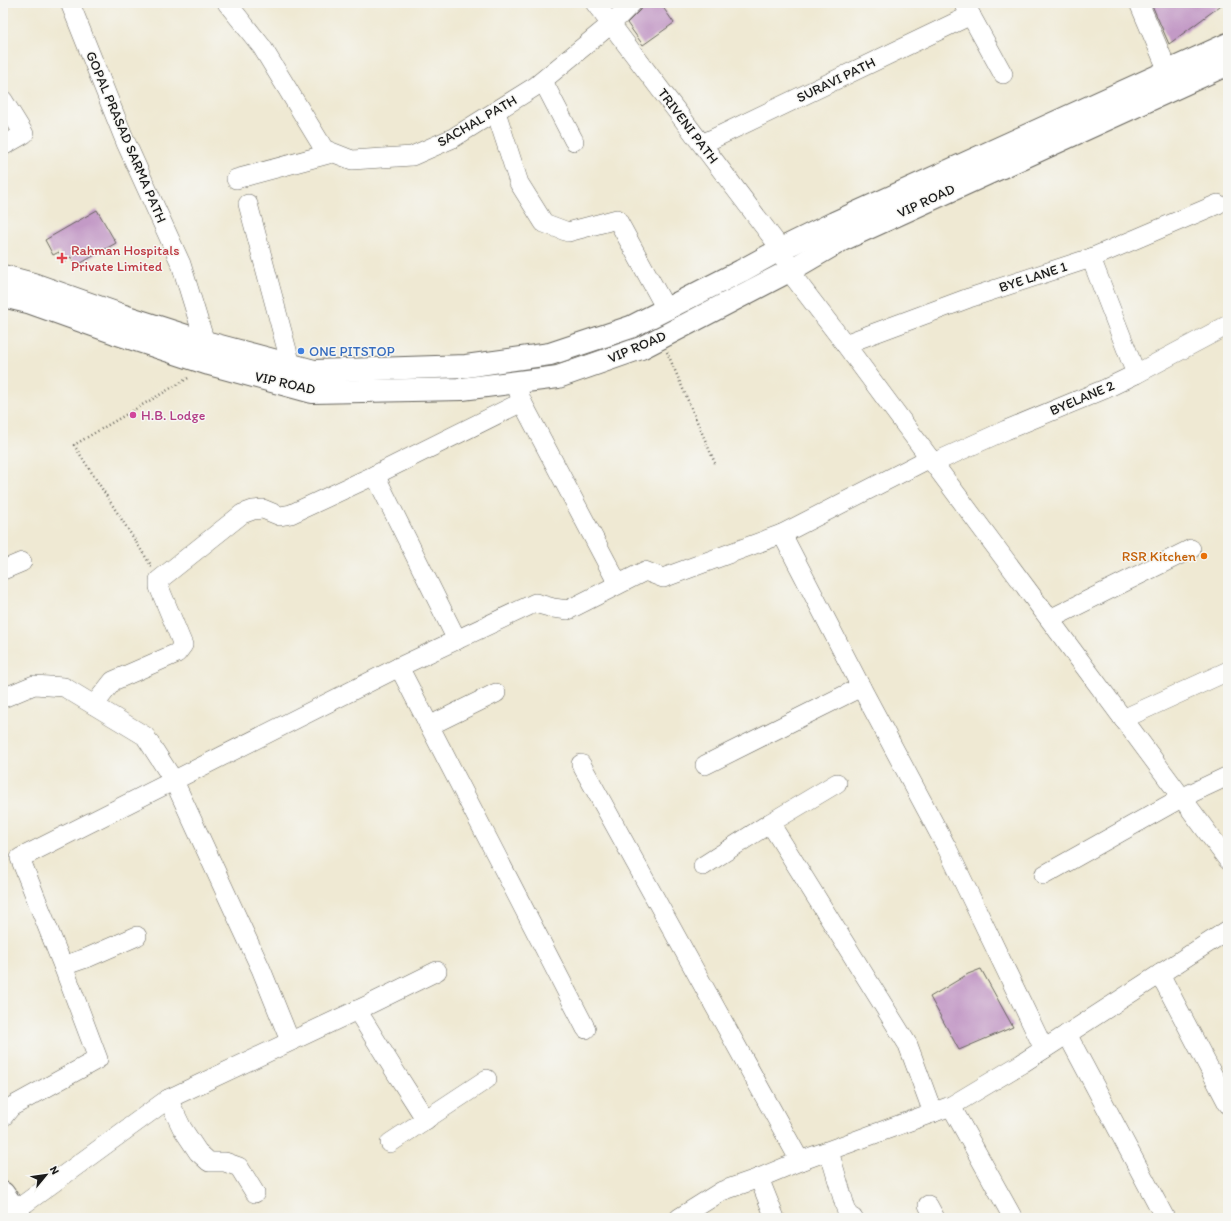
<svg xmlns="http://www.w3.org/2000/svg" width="1231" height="1221" viewBox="0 0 1231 1221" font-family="Itim,sans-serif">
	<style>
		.building { fill: #c39ac6 }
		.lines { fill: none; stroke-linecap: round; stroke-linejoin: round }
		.minor-casing { stroke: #66645c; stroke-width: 20 }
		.major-casing { stroke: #66645c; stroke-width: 24 }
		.path { stroke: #66645c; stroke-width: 2.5; stroke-dasharray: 1 3; stroke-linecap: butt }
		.minor { stroke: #fff; stroke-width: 19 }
		.major { stroke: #fff; stroke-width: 22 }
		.health-dot { fill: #e0444e; stroke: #f6f6f2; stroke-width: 1.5 }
		.shop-dot { fill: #3f7fe0; stroke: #f6f6f2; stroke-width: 1.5 }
		.hotel-dot { fill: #d1479c; stroke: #f6f6f2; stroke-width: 1.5 }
		.food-dot { fill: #e8710a; stroke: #f6f6f2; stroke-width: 1.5 }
		.labels { text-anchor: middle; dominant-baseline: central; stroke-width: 3; stroke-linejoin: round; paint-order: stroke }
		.street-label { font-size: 14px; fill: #1c1c1c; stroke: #f6f6f2 }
		.health-label { font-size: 14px; fill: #be3a42; stroke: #f6f6f2; text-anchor: start }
		.shop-label { font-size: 14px; fill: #366cbe; stroke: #f6f6f2; text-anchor: start }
		.hotel-label { font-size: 14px; fill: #b23c85; stroke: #f6f6f2; text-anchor: start }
		.food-label { font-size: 14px; fill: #c56008; stroke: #f6f6f2; text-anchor: end }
	</style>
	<rect width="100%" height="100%" fill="#f6f6f2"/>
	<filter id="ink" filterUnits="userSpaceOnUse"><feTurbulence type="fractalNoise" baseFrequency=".025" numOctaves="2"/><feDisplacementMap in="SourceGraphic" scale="8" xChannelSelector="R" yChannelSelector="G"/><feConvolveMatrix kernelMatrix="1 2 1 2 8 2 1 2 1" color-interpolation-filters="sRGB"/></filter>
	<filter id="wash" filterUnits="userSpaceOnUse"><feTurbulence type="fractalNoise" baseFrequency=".012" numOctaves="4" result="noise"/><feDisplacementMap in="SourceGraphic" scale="16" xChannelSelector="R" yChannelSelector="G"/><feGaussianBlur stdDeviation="0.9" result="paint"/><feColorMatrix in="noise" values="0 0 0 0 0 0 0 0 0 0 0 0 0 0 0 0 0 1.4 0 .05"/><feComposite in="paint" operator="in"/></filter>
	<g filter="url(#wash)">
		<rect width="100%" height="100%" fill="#efe9d3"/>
		<g id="blocks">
			<g class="building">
				<polygon points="643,3 660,3 674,23 643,45 627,23 640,10 642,6"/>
				<polygon points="1151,3 1224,3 1169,44"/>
				<polygon points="97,210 116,243 76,266 71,257 64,261 59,252 53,255 45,240"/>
				<polygon points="981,969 1013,1027 959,1050 930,997 968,974"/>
			</g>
		</g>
	</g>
	<g filter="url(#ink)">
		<use href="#blocks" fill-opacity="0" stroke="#66645c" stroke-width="1"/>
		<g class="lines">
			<g class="minor-casing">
				<g id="minor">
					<polyline points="70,3 126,143 181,264 205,342 207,355"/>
					<polyline points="227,3 262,47 324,149 352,160 412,156 453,138 536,86 611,24 632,3"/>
					<polyline points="595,3 781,249 789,271 845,344 1228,860"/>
					<polyline points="964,3 1003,74"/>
					<polyline points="1139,3 1168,71"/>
					<polyline points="543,81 574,141"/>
					<polyline points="3,100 24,134 3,146"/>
					<polyline points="496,112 519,183 544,223 568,232 617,219 666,309"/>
					<polyline points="702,144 971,15"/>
					<polyline points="236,179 332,153"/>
					<polyline points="248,204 291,365"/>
					<polyline points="1091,258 1136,374"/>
					<polyline points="845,344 969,298 1091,258 1218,204"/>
					<polyline points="518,390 522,402 618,584"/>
					<polyline points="933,463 1006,430 1105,389 1136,374 1228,325"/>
					<polyline points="375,475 457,640"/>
					<polyline points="782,534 861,687 947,848 1044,1049"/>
					<polyline points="3,570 22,562"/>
					<polyline points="1050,619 1191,549"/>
					<polyline points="399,667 586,1029"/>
					<polyline points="3,698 34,685 64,687 145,736 174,781 261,969 290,1041"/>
					<polyline points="94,705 113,681 177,653 183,645 159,587 159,580 242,514 253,510 263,509 280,516 291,514 375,475 522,402"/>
					<polyline points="1123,719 1228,671"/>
					<polyline points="429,726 496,693"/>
					<polyline points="581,764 800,1161"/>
					<polyline points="705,765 861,687"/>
					<polyline points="770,823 908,1045 933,1113"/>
					<polyline points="703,866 770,823 837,783"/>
					<polyline points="1044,875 1181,798 1228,776"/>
					<polyline points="63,966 89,957 137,936"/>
					<polyline points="1160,974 1228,1104"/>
					<polyline points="357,1010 396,1073 426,1120"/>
					<polyline points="1067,1034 1165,1218"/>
					<polyline points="168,1099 182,1128 198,1152 209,1162 225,1162 239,1167 255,1193"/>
					<polyline points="951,1106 1013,1218"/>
					<polyline points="3,1117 11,1107 98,1059 63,966 20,858 399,667 535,603 553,608 568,610 645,571 663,578 782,534 930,458"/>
					<polyline points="390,1143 487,1079"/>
					<polyline points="829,1151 848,1216 853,1218"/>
					<polyline points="759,1178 775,1218"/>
					<polyline points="928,1205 935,1218"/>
					<polyline points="16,1210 168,1099 368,1005 437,971"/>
					<polyline points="679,1218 722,1191 759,1178 800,1161 951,1106 1021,1064 1228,930"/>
				</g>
			</g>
			<g class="major-casing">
				<g id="major">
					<polyline points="3,276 33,284 121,315 205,342 314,371 466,366 550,354 631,327 741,271 781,249 834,223 1228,44"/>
					<polyline points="3,296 28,302 115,333 209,364 312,392 462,389 558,377 641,348 789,271 842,240 1228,64"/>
					<polyline points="3,1193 21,1218"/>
				</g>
			</g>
			<g class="path">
				<polyline points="667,352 715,463"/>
				<polyline points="152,567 74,445 190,377"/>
			</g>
			<use href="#minor" class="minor"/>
			<use href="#major" class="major"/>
		</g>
	</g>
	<path class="health-dot" d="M60 252h4v4h4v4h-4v4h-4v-4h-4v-4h4z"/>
	<circle class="shop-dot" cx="301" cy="351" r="4"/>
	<circle class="hotel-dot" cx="133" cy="415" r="4"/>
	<circle class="food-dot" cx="1204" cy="556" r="4"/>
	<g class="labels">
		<g class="street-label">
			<text transform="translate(836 80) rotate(-26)">SURAVI PATH</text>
			<text transform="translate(477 121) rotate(-30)">SACHAL PATH</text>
			<text transform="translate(688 126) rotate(53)">TRIVENI PATH</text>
			<text transform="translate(126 137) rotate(67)">GOPAL PRASAD SARMA PATH</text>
			<text transform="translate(926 201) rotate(-25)">VIP ROAD</text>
			<text transform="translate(1033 277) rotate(-18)">BYE LANE 1</text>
			<text transform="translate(637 347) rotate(-23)">VIP ROAD</text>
			<text transform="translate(285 383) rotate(13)">VIP ROAD</text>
			<text transform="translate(1082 398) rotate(-23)">BYELANE 2</text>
		</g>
		<g class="health-label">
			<text x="71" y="250">Rahman Hospitals<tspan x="71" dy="16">Private Limited</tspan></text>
		</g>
		<g class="shop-label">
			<text x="309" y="351">ONE PITSTOP</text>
		</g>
		<g class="hotel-label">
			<text x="141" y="415">H.B. Lodge</text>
		</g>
		<g class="food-label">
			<text x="1196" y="556">RSR Kitchen</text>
		</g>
	</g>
	<rect width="1231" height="1221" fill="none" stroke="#f6f6f2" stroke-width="16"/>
	<g transform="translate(46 1175) rotate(61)" stroke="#f6f6f2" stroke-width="3" paint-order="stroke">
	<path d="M0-3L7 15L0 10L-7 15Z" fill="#1c1c1c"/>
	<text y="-6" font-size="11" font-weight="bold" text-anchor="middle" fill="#1c1c1c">N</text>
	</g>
</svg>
